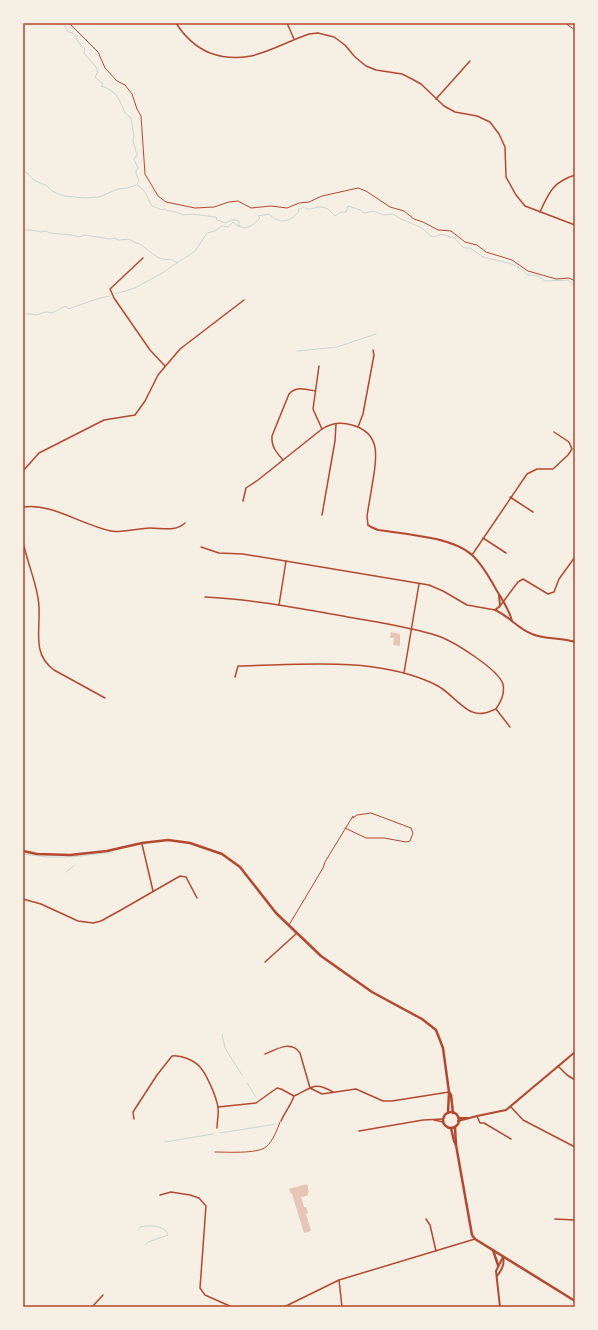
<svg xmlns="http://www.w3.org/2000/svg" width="598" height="1330" viewBox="0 0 598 1330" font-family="Quicksand,sans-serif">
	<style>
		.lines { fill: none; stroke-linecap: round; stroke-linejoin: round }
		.stream { stroke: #c9d6d2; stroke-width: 1 }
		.building { fill: #e6c5b7 }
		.path { stroke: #b5482f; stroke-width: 1 }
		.service { stroke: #b5482f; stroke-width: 1 }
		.minor { stroke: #b5482f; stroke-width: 1.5 }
		.tertiary { stroke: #b5482f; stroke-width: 2 }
		.secondary { stroke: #b5482f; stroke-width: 2.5 }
		.neatline { fill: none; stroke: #b5482f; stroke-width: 1.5 }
	</style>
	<rect width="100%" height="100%" fill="#f6efe4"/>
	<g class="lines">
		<g class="stream">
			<path d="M 63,23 L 68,32 C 75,32 74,36 78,41 C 79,44 82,46 85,49 L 84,53 L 96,67 L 98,72 L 95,77 L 103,84 L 101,86 C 110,88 118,95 121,104 L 122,105 L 125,113 L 131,118 L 134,136 L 133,141 L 137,155 L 134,159 L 138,168 C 134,172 137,176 139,181 L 137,185 C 146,190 147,197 152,206 L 162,210 L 164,209 C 170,212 177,211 183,215 C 196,213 203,216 216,217 L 217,220 L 226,223 C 230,220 234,219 239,221 L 239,227"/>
			<polyline points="23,172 27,173 35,181 46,185 52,191 64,196 85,198 99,197 118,189 127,188 136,185"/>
			<path d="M 23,230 L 31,230 L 41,232 L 46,231 L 50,233 L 72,235 L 79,237 L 85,235 L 110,239 L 114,238 L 119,240 L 129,239 L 136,243 L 140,244 C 144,247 157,258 162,259 C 168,260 172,258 177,263"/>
			<path d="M 115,294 L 135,288 L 162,273 L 195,251 L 207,233 L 215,231 L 222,226 L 228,227 L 233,222 C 235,224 236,225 239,226 C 247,231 254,224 260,218 L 258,216 L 269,214 C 279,224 290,223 299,211 L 298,209 L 301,209 L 303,207 C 310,212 315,206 322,207 C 328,208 331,212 335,216 L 341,212 L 346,212 L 348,206 L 360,210 L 364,213 L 374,211 L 383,215 L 393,214 L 401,219 L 422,228 L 431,236 L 434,237 C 444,232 444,236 455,238 C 460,244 461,249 470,248 L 483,257 L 512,264 L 523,270 L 527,275 L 538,276 L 545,281 L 568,280 L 575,287"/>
			<polyline points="23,316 25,314 31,314 36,315 46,312 52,313 66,306 68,309 100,298 110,296"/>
			<polyline points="297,351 337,347 376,334"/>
			<polyline points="23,854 48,857 71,857 113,852"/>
			<polyline points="66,872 74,866"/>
			<polyline points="222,1034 225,1048 242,1075"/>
			<polyline points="247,1083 256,1097"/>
			<polyline points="220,1133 276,1124"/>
			<polyline points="165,1142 213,1134"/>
			<path d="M 139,1229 L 140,1227 C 149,1225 161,1225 167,1232 L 168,1235 L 148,1242 L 145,1245"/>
		</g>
	</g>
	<g class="building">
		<polygon points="391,632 400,634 400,646 393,645 394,638 390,638"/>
		<polygon points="307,1184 309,1192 308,1193 308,1195 303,1197 301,1196 304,1207 306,1207 308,1213 306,1214 311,1231 304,1233 292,1194 291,1194 289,1189"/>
	</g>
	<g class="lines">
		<g class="path">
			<polyline points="69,23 98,52 105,68 117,81 125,85 132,94 137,109 141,116 145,174 158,196 166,202 195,208 214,207 229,202 238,201 251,208 271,206 287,208 299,203 309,202 322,196 358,188 366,191 390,207 404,211 414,219 423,222 438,230 451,231 465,242 477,245 486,252 512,260 528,271 556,279 569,278 575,281"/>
			<polyline points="565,23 575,30"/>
		</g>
		<g class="service">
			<polyline points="289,925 323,868 325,862 353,816 353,818 357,815 371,813 411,828 413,833 410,841 406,842 384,838 366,838 345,828"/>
			<path d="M 215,1152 C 227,1152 257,1154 266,1147 C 273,1141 277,1130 280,1122"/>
		</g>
		<g class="minor">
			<path d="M 176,23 C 185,37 195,47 210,53 C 249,67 274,46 309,34 L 318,33 L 334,37 L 345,45 L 355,57 L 366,66 L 376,70 L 402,74 L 412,79 L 421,84 L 444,106 L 455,112 L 477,116 L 490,122 L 499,134 L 505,147 L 506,177 L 516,195 L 525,206 L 575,225"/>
			<polyline points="287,23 294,39"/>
			<polyline points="436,99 470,61"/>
			<path d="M 540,212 C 549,192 553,182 575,175"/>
			<polyline points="143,258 110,289 114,298 150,350 165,366"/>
			<polyline points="319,366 313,409 322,429"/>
			<polyline points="358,427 363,414 374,355 373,350"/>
			<path d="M 283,460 C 276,452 271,446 272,436 L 289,394 C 296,386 305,389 315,391"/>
			<polyline points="23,471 39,453 104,420 135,415 145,401 158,375 180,349 244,300"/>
			<polyline points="510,497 533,512"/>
			<path d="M 243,501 L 246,488 L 258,480 L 322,429 C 331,423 342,422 352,425 C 381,433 377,457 373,480 C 371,492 369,504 367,516 L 368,525"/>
			<path d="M 23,507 C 52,503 82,525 111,531 C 119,533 140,528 150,528 C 163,528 175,532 185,523"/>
			<polyline points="322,515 335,441 336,424"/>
			<polyline points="483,538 506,553"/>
			<path d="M 23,542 C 27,561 35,579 38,598 C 43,624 29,652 54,670 L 105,698"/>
			<polyline points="201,547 219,553 243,554 429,585 443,591 467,605 495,610"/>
			<polyline points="472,555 527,474 537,469 553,469 568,455 572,449 569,442 554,432"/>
			<path d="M 205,597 C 251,599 297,608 343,616 C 374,622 407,626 438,636 C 453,641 498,669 503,684 C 505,694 501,701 496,709"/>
			<polyline points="279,605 286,561"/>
			<polyline points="500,606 518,582 523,579 548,594 554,592 559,579 575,557"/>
			<polyline points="404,673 419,584"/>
			<path d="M 235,677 L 238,666 C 299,665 368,657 425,680 C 430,682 437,685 441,688 C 454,696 468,717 484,713 C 488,713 492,710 496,709"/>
			<polyline points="496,709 510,727"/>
			<polyline points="142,844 153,891"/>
			<polyline points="23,899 41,904 78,921 93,923 101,921 121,910 180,876 186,877 197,898"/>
			<polyline points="265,962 297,933"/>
			<path d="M 265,1054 C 277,1049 291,1040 300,1053 L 310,1088"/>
			<polyline points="558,1066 567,1075 575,1080"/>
			<polyline points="310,1088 322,1094 356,1089 383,1101 392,1101 449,1092"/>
			<polyline points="218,1107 256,1103 277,1088 281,1089 294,1096"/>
			<polyline points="511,1107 523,1120 575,1147"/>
			<polyline points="477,1116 480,1123 484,1123 511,1139"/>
			<path d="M 134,1119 L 133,1112 L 157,1075 L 172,1056 C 181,1055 194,1060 200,1067 C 207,1075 216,1096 218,1107 C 219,1114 217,1121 217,1128"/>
			<polyline points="434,1120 443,1122"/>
			<path d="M 281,1121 C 285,1112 291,1105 294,1096 C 312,1088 314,1081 333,1092"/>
			<polyline points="359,1131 423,1120 443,1119"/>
			<polyline points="160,1195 171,1192 190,1195 199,1198 206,1206 200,1288 205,1295 232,1307"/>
			<polyline points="426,1219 430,1225 436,1251"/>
			<polyline points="555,1219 575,1220"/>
			<polyline points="339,1280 342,1307"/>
			<polyline points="92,1307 103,1295"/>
			<polyline points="284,1307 339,1280 475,1239"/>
		</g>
		<g class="tertiary">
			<path d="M 368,525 L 371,527 L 378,530 C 405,534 452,537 472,555 C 481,563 491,580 497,591 C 503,601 509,609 512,621"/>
			<path d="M 499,595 L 500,606 L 495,610 C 509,616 518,629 532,634 C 546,640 561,637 575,642"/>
			<polyline points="458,1118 469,1118"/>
			<polyline points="458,1121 477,1116 506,1110 575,1052"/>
			<path d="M 497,1276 C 501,1271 505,1264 503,1257"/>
			<polyline points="500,1307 496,1271 503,1257"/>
		</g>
		<g class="secondary">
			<polyline points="23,851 37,854 70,855 107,851 142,843 168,840 190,843 222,854 240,867 276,913 321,956 372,992 422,1019 436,1030 443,1048 449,1092 451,1095 453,1113"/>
			<circle cx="451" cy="1120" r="8"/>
			<polyline points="448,1113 449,1092"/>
			<polyline points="455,1127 456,1145 472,1235 475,1239 575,1301"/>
			<polyline points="451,1128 454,1141 456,1145"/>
			<polyline points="493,1250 498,1265"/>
		</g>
	</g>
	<rect width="598" height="1330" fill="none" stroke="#f6efe4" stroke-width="48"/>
	<rect x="24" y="24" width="550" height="1282" class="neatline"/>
</svg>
